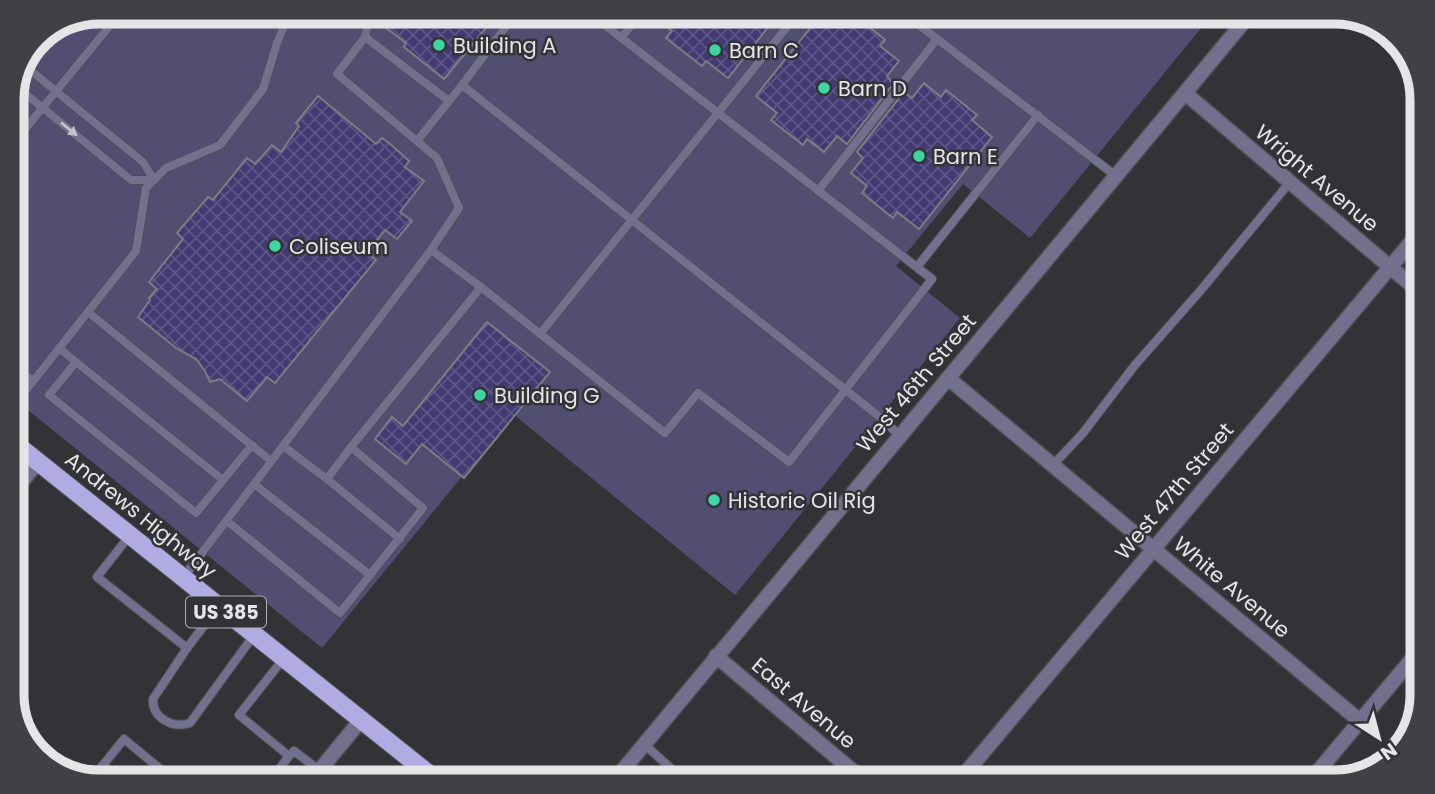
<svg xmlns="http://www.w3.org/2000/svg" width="1435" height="794" viewBox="0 0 1435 794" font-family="Poppins,sans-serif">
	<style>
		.grass { fill: #524e72 }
		.building { fill: url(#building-cross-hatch); stroke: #7c7c81; stroke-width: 2 }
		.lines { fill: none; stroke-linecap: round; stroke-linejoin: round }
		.service-casing { stroke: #4f4f53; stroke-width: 10 }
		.minor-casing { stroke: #4f4f53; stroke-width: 17 }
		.primary-casing { stroke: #4f4f53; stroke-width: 20 }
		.service { stroke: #72708c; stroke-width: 8 }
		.minor { stroke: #72708c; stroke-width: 14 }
		.primary { stroke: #b0ace3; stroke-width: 18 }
		.oneway { fill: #c2c2cc }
		.poi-dot { fill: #3ed4a3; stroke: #333337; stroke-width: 2.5 }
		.labels { text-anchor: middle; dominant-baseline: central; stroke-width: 5; stroke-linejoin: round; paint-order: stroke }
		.shield { fill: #333337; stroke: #b0b0b2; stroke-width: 2 }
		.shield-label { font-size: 19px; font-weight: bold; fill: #e5e5e7 }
		.poi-label { font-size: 21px; fill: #e5e5e7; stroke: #333337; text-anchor: start }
		.street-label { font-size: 21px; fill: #e5e5e7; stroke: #333337 }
		.rim { fill: none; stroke: #e5e5e7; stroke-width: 9 }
	</style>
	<defs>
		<pattern id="building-cross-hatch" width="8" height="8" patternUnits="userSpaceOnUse" patternTransform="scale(1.75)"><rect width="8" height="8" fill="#423a72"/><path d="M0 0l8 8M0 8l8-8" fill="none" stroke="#5d5686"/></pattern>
	</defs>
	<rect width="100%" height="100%" fill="#333337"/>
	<polygon class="grass" points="99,12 1214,12 1030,238 963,184 896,266 960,318 735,595 513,414 322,648 12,397 12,154 26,137 12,125 12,94 38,37"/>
	<g class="building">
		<polygon points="398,12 499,12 444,79 404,47 406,43 385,27"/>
		<polygon points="661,12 780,12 728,78 706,61 702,66 666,38 672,31 656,19"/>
		<polygon points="823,12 837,12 850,23 856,16 885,40 880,46 899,61 887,76 893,84 847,144 837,136 824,152 807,139 803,145 771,120 777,113 756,96"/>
		<polygon points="924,83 941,97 946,90 977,115 972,120 992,137 919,229 897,212 893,218 862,193 867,186 851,173 863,158 857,152 904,92 912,98"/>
		<polygon points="318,96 376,144 382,138 389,143 409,161 405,167 424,181 400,212 412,221 397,239 385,230 367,253 376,260 275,383 267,377 247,401 220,379 210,382 205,371 196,359 176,348 138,317 150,300 149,298 157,289 149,282 183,239 177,233 208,197 213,200 247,158 255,164 272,145 281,152 299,126 296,123"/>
		<polygon points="487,322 550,372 464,478 422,444 406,464 375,439 392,417 403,426"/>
	</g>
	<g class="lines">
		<g class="service-casing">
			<g id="service">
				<polyline points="902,12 1116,176"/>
				<polyline points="365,37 370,12"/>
				<polyline points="621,38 642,12"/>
				<polyline points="462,85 517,12"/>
				<polyline points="16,86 131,180 154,180 143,162 25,66"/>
				<polyline points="417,141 462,85 881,418 900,436"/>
				<polyline points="12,145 121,12"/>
				<polyline points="818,191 937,39"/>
				<polyline points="917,267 1038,115"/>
				<polyline points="481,287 665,433 698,393 789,462 932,279 588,12"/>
				<polyline points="88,312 271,461"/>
				<polyline points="540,334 799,12"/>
				<polyline points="59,348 76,362"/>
				<polyline points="12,365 33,381"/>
				<polyline points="12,408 136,251 146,188 166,168 220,145 263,89 277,43 290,12"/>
				<polyline points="283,446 327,479"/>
				<polyline points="351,447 481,287 431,250"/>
				<polyline points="1053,465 1083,433 1135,365 1201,290 1290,182"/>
				<polyline points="223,480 76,362 49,395 196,513 252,445"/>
				<polyline points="254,484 370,575"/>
				<polyline points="227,521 340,613 423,508 351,447 327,479 400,539"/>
				<polyline points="130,535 97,577 187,648 219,606"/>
				<polyline points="183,578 431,250 459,208 437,158 337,74 365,37 449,101"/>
				<path d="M 187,648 L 153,699 C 152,718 173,729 190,723 L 254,635"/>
				<polyline points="644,744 686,782"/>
				<polyline points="289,756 294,751 319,770"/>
				<polyline points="103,765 124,782"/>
				<polyline points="91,780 124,739 176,782"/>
				<polyline points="269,782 289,756 239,715 284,658"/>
			</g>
		</g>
		<g class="minor-casing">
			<g id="minor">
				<polyline points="1185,93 1423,295"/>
				<polyline points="948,378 1360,721"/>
				<polyline points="12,493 38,462"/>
				<polyline points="716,656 866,782"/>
				<polyline points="310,782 361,720"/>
				<polyline points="613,782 1252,12"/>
				<polyline points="958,782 1423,228"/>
				<polyline points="1309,782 1423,646"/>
			</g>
		</g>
		<g class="primary-casing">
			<polyline id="primary" points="12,441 439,782"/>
		</g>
		<use href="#service" class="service"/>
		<use href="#minor" class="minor"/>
		<use href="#primary" class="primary"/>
	</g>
	<defs><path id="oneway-solid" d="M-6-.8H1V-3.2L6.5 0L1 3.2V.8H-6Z" transform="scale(1.75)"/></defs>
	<use class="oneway" href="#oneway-solid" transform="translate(69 129) rotate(39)"/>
	<g class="poi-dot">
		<circle cx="439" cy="45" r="7"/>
		<circle cx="715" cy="50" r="7"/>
		<circle cx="824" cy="88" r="7"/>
		<circle cx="919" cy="156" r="7"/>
		<circle cx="275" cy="246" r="7"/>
		<circle cx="480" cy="395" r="7"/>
		<circle cx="714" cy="500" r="7"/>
	</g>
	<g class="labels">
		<rect class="shield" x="186" y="596.5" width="80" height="31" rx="5"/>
		<g class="shield-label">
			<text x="226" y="612">US 385</text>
		</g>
		<g class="poi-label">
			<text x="453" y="45">Building A</text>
			<text x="729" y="50">Barn C</text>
			<text x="838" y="88">Barn D</text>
			<text x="933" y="156">Barn E</text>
			<text x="289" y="246">Coliseum</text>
			<text x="494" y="395">Building G</text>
			<text x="728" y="500">Historic Oil Rig</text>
		</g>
		<g class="street-label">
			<text transform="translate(1317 178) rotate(40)">Wright Avenue</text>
			<text transform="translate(916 383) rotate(-50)">West 46th Street</text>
			<text transform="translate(1174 491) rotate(-50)">West 47th Street</text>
			<text transform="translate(141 515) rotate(39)">Andrews Highway</text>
			<text transform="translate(1232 587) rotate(40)">White Avenue</text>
			<text transform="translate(804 703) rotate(40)">East Avenue</text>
		</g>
	</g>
	<path d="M0 0H1435V794H0ZM99 24H1335A75 75 0 0 1 1410 99V695A75 75 0 0 1 1335 770H99A75 75 0 0 1 24 695V99A75 75 0 0 1 99 24Z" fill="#414145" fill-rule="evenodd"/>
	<path class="rim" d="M99 24H1335A75 75 0 0 1 1410 99V695A75 75 0 0 1 1335 770H99A75 75 0 0 1 24 695V99A75 75 0 0 1 99 24Z"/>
	<g transform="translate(1379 738) rotate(144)" stroke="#333337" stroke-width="5" paint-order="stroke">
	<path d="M0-5L12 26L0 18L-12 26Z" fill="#e5e5e7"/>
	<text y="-10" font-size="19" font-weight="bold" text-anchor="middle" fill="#e5e5e7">N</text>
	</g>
</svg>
